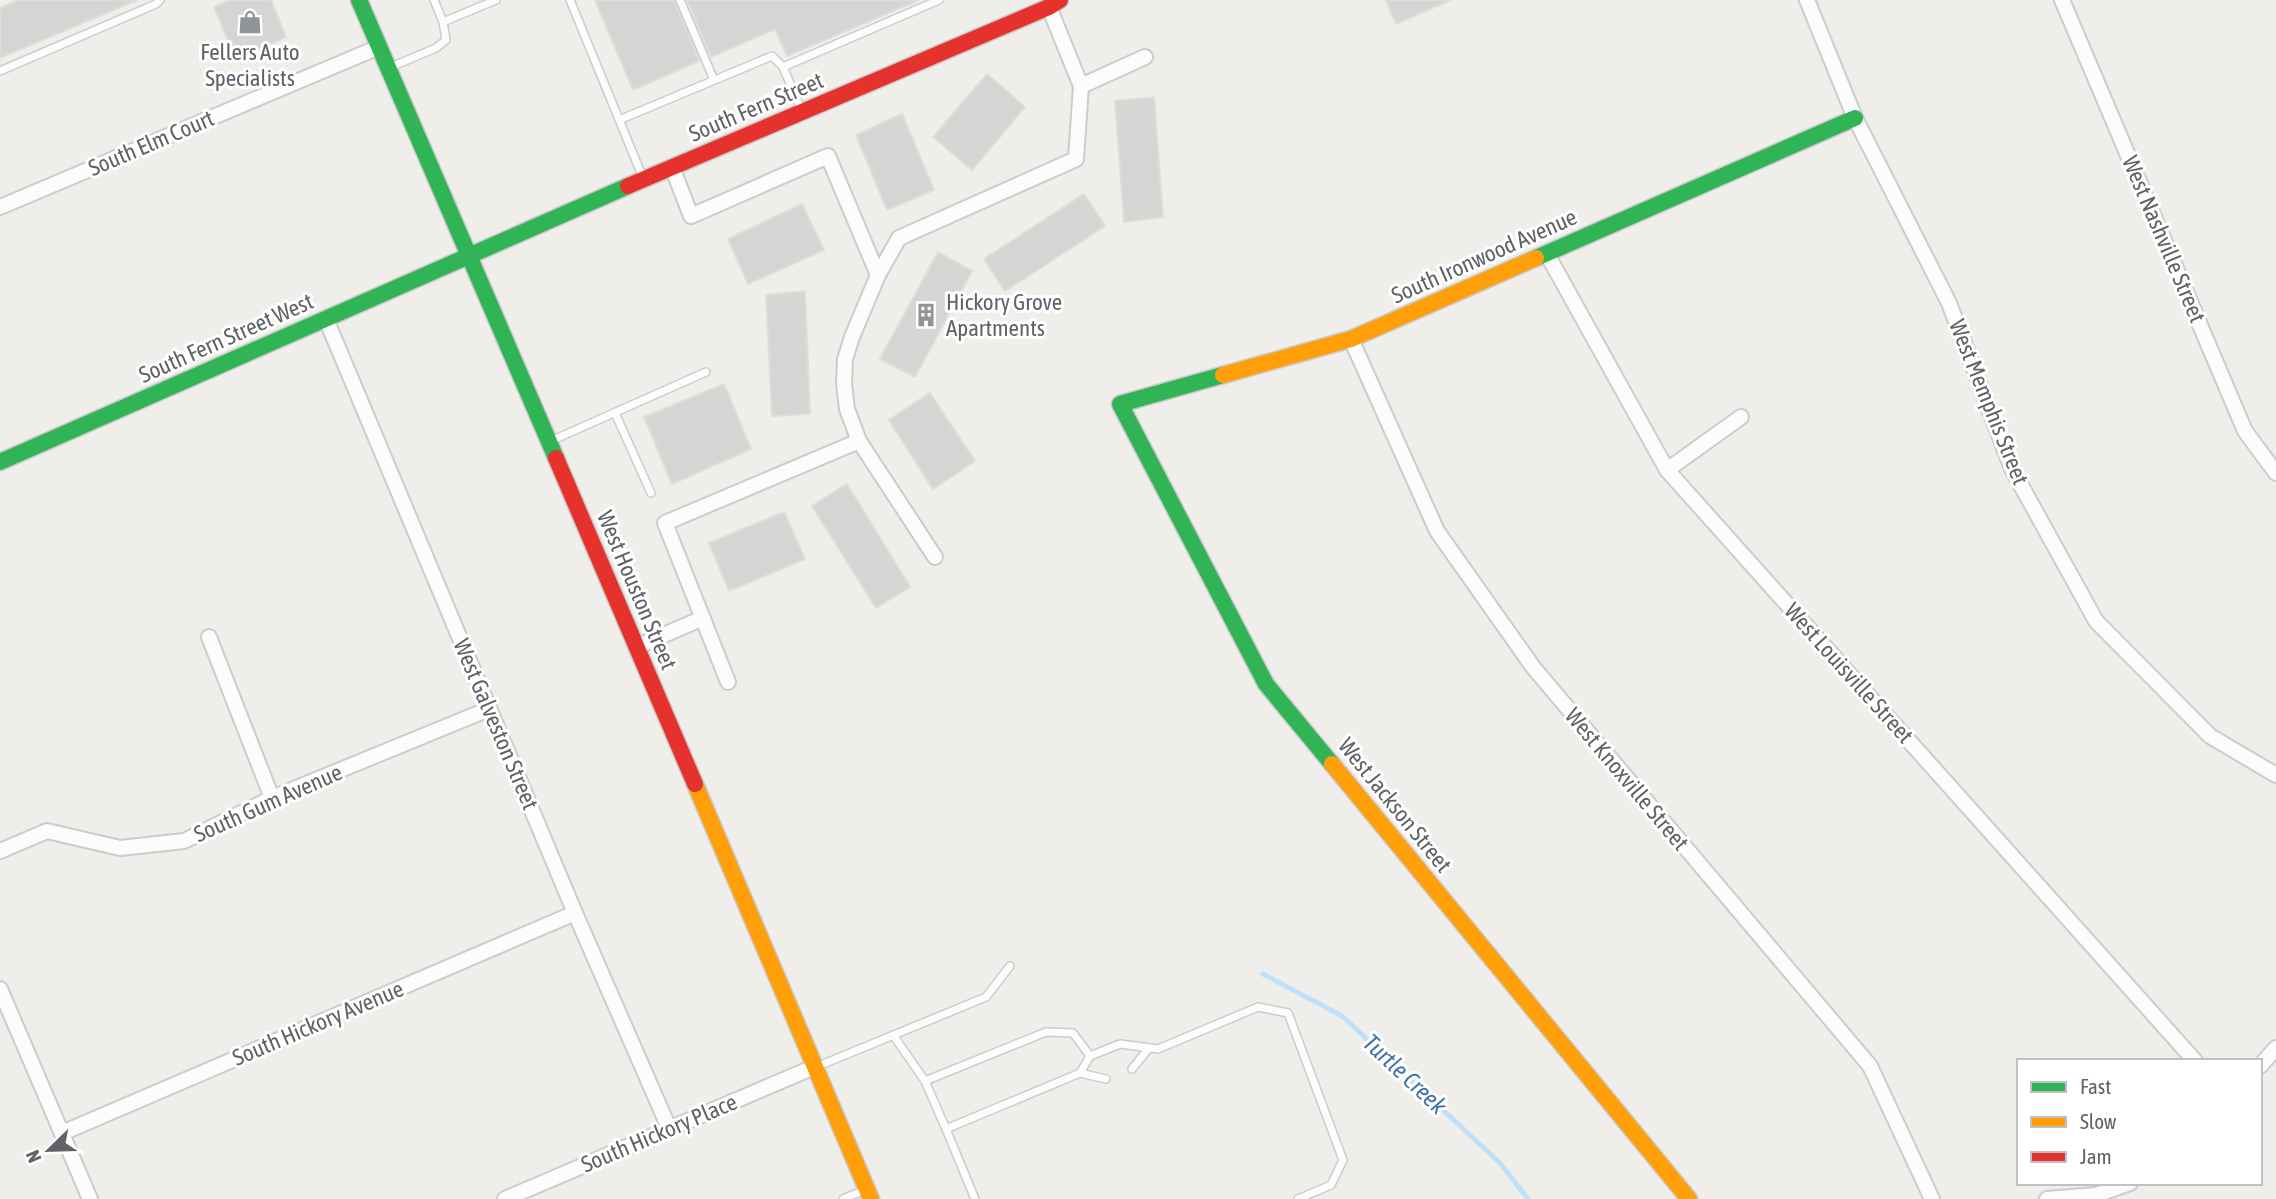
<svg xmlns="http://www.w3.org/2000/svg" width="2276" height="1199" viewBox="0 0 2276 1199" font-family="'Asap Condensed',sans-serif">
	<style>
		.lines { fill: none; stroke-linecap: round; stroke-linejoin: round }
		.stream { stroke: #bfe0f9; stroke-width: 5 }
		.building { fill: #d6d5d3; stroke: #deddd9; stroke-width: 2 }
		.lane-casing { stroke: #cbcccc; stroke-width: 10 }
		.street-casing { stroke: #cbcccc; stroke-width: 18 }
		.fast-casing { stroke: #cacacb; stroke-width: 19 }
		.slow-casing { stroke: #cacacb; stroke-width: 19 }
		.jam-casing { stroke: #cacacb; stroke-width: 19 }
		.lane { stroke: #fdfcfc; stroke-width: 7 }
		.street { stroke: #fdfcfc; stroke-width: 14 }
		.fast { stroke: #30b455; stroke-width: 16 }
		.slow { stroke: #ff9f0a; stroke-width: 16 }
		.jam { stroke: #e5322d; stroke-width: 16 }
		.labels { text-anchor: middle; dominant-baseline: central; stroke-width: 6; stroke-linejoin: round; paint-order: stroke }
		.poi-label { font-size: 23px; fill: #5f6368; stroke: #fff }
		.street-label { font-size: 23px; fill: #5f6368; stroke: #fff }
		.water-label { font-size: 24px; font-style: italic; fill: #4174aa; stroke: #fff }
	</style>
	<rect width="100%" height="100%" fill="#efeeea"/>
	<g class="lines">
		<polyline class="stream" points="1263,974 1342,1016 1500,1163 1528,1199"/>
	</g>
	<g class="building">
		<polygon points="19,0 137,0 0,58 0,8"/>
		<polygon points="230,0 271,0 286,37 236,59 214,7"/>
		<polygon points="595,0 674,0 699,61 633,90"/>
		<polygon points="687,0 919,0 787,56 775,29 711,57"/>
		<polygon points="1386,0 1451,0 1396,24"/>
		<polygon points="987,74 1025,107 972,170 933,137"/>
		<polygon points="1154,97 1163,217 1124,222 1115,101"/>
		<polygon points="902,114 934,190 887,210 856,135"/>
		<polygon points="1084,194 1105,226 1005,291 984,259"/>
		<polygon points="802,204 824,250 748,284 728,239"/>
		<polygon points="938,252 972,271 915,377 880,359"/>
		<polygon points="805,291 810,414 772,416 766,295"/>
		<polygon points="724,384 751,449 672,484 644,417"/>
		<polygon points="930,393 975,461 933,489 889,420"/>
		<polygon points="847,484 910,587 876,608 812,506"/>
		<polygon points="784,512 805,559 729,591 709,543"/>
	</g>
	<g class="lines">
		<g class="lane-casing">
			<g id="lane">
				<polyline points="570,0 643,178"/>
				<polyline points="680,0 714,80"/>
				<polyline points="443,22 496,0"/>
				<polyline points="391,67 436,48 446,40 443,22 434,0"/>
				<polyline points="783,67 939,0"/>
				<polyline points="0,71 156,4 160,0"/>
				<polyline points="619,120 772,56 783,67 801,109"/>
				<polyline points="615,413 651,493"/>
				<polyline points="553,440 706,372"/>
				<polyline points="893,1035 925,1081 1046,1032 1073,1033 1090,1056 1080,1073 946,1129 925,1081"/>
				<polyline points="1090,1056 1120,1044 1158,1049 1258,1007 1288,1013 1343,1160 1331,1185 1298,1199"/>
				<polyline points="816,1067 986,997 1010,966"/>
				<polyline points="1132,1069 1149,1048"/>
				<polyline points="1080,1073 1106,1079"/>
				<polyline points="946,1129 975,1199"/>
				<polyline points="843,1199 865,1190"/>
			</g>
		</g>
		<g class="street-casing">
			<g id="street">
				<polyline points="1807,0 1855,118 1949,303 2012,469 2096,621 2210,736 2276,775"/>
				<polyline points="2062,0 2245,431 2276,473"/>
				<polyline points="1081,86 1145,57"/>
				<polyline points="672,167 691,216 828,156 878,275"/>
				<polyline points="0,207 379,47"/>
				<polyline points="1547,254 1667,470 2195,1061"/>
				<polyline points="326,319 575,913 669,1128"/>
				<polyline points="1351,339 1437,531 1533,667 1870,1066 1932,1199"/>
				<polyline points="859,441 847,409 844,384 845,359 852,337 878,275 899,238 1076,159 1081,86 1049,7"/>
				<polyline points="1667,470 1741,417"/>
				<polyline points="209,637 272,798"/>
				<polyline points="636,647 703,618"/>
				<polyline points="728,682 665,523 859,441 935,557"/>
				<polyline points="0,851 47,831 120,848 184,841 272,798 489,709"/>
				<polyline points="0,989 90,1199"/>
				<polyline points="2260,1066 2276,1048"/>
				<polyline points="62,1133 575,913"/>
				<polyline points="505,1199 814,1067"/>
				<polyline points="2047,1199 2096,1195 2130,1183"/>
			</g>
		</g>
		<g class="fast-casing">
			<g id="fast">
				<polyline points="359,0 556,458"/>
				<polyline points="1536,258 1855,118"/>
				<polyline points="1223,375 1120,404 1266,684 1332,764"/>
				<polyline points="0,462 628,186"/>
			</g>
		</g>
		<g class="slow-casing">
			<g id="slow">
				<polyline points="1223,375 1351,339 1536,258"/>
				<polyline points="1332,764 1689,1199"/>
				<polyline points="695,784 871,1199"/>
			</g>
		</g>
		<g class="jam-casing">
			<g id="jam">
				<polyline points="628,186 1049,7 1060,0"/>
				<polyline points="556,458 695,784"/>
			</g>
		</g>
		<use href="#lane" class="lane"/>
		<use href="#street" class="street"/>
		<use href="#fast" class="fast"/>
		<use href="#slow" class="slow"/>
		<use href="#jam" class="jam"/>
	</g>
	<defs>
		<g id="shop-bare" transform="scale(1.89)"><path d="M-5-2.5h2.3a2.7 3.5 0 0 1 5.4 0H5L5.5 6h-11ZM-1.5-2.5h3a1.5 2.3 0 0 0-3 0Z" fill="#919496" stroke="#fff" stroke-width="2.5" paint-order="stroke"/></g>
		<g id="building-bare" transform="scale(1.89)"><path d="M-4-6H4V6H1V3H-1V6H-4ZM-2.5-4.3h1.7v1.8h-1.7ZM.8-4.3h1.7v1.8H.8ZM-2.5-1h1.7V.8h-1.7ZM.8-1h1.7V.8H.8Z" fill="#919496" stroke="#fff" stroke-width="2.5" paint-order="stroke"/></g>
	</defs>
	<g fill-rule="evenodd">
		<use href="#shop-bare" x="250" y="22"/>
		<use href="#building-bare" x="926" y="315"/>
	</g>
	<g class="labels">
		<g class="poi-label">
			<text x="250" y="52">Fellers Auto<tspan x="250" dy="26">Specialists</tspan></text>
			<text x="946" y="302" text-anchor="start">Hickory Grove<tspan x="946" dy="26">Apartments</tspan></text>
		</g>
		<g class="street-label">
			<text transform="translate(756 107) rotate(-23)">South Fern Street</text>
			<text transform="translate(151 143) rotate(-23)">South Elm Court</text>
			<text transform="translate(2164 239) rotate(67)">West Nashville Street</text>
			<text transform="translate(1484 256) rotate(-24)">South Ironwood Avenue</text>
			<text transform="translate(226 338) rotate(-24)">South Fern Street West</text>
			<text transform="translate(1989 402) rotate(68)">West Memphis Street</text>
			<text transform="translate(637 590) rotate(67)">West Houston Street</text>
			<text transform="translate(1849 673) rotate(48)">West Louisville Street</text>
			<text transform="translate(496 724) rotate(67)">West Galveston Street</text>
			<text transform="translate(1627 779) rotate(50)">West Knoxville Street</text>
			<text transform="translate(268 803) rotate(-24)">South Gum Avenue</text>
			<text transform="translate(1395 805) rotate(51)">West Jackson Street</text>
			<text transform="translate(318 1023) rotate(-23)">South Hickory Avenue</text>
			<text transform="translate(659 1133) rotate(-23)">South Hickory Place</text>
		</g>
		<g class="water-label">
			<text transform="translate(1405 1074) rotate(43)">Turtle Creek</text>
		</g>
	</g>
	<rect x="2017" y="1059" width="245" height="126" fill="#ffffff" stroke="#bfc1c3" stroke-width="2"/>
	<rect x="2031" y="1082" width="35" height="10" fill="#30b455" stroke="#bfc1c3" stroke-width="2"/>
	<text x="2080" y="1094" font-size="21" fill="#5f6368">Fast</text>
	<rect x="2031" y="1117" width="35" height="10" fill="#ff9f0a" stroke="#bfc1c3" stroke-width="2"/>
	<text x="2080" y="1129" font-size="21" fill="#5f6368">Slow</text>
	<rect x="2031" y="1152" width="35" height="10" fill="#e5322d" stroke="#bfc1c3" stroke-width="2"/>
	<text x="2080" y="1164" font-size="21" fill="#5f6368">Jam</text>
	<g transform="translate(49 1150) rotate(247)" stroke="#ffffff" stroke-width="5" paint-order="stroke">
	<path d="M0-5L12 26L0 18L-12 26Z" fill="#5f6368"/>
	<text y="-10" font-size="19" font-weight="bold" text-anchor="middle" fill="#5f6368">N</text>
	</g>
</svg>
